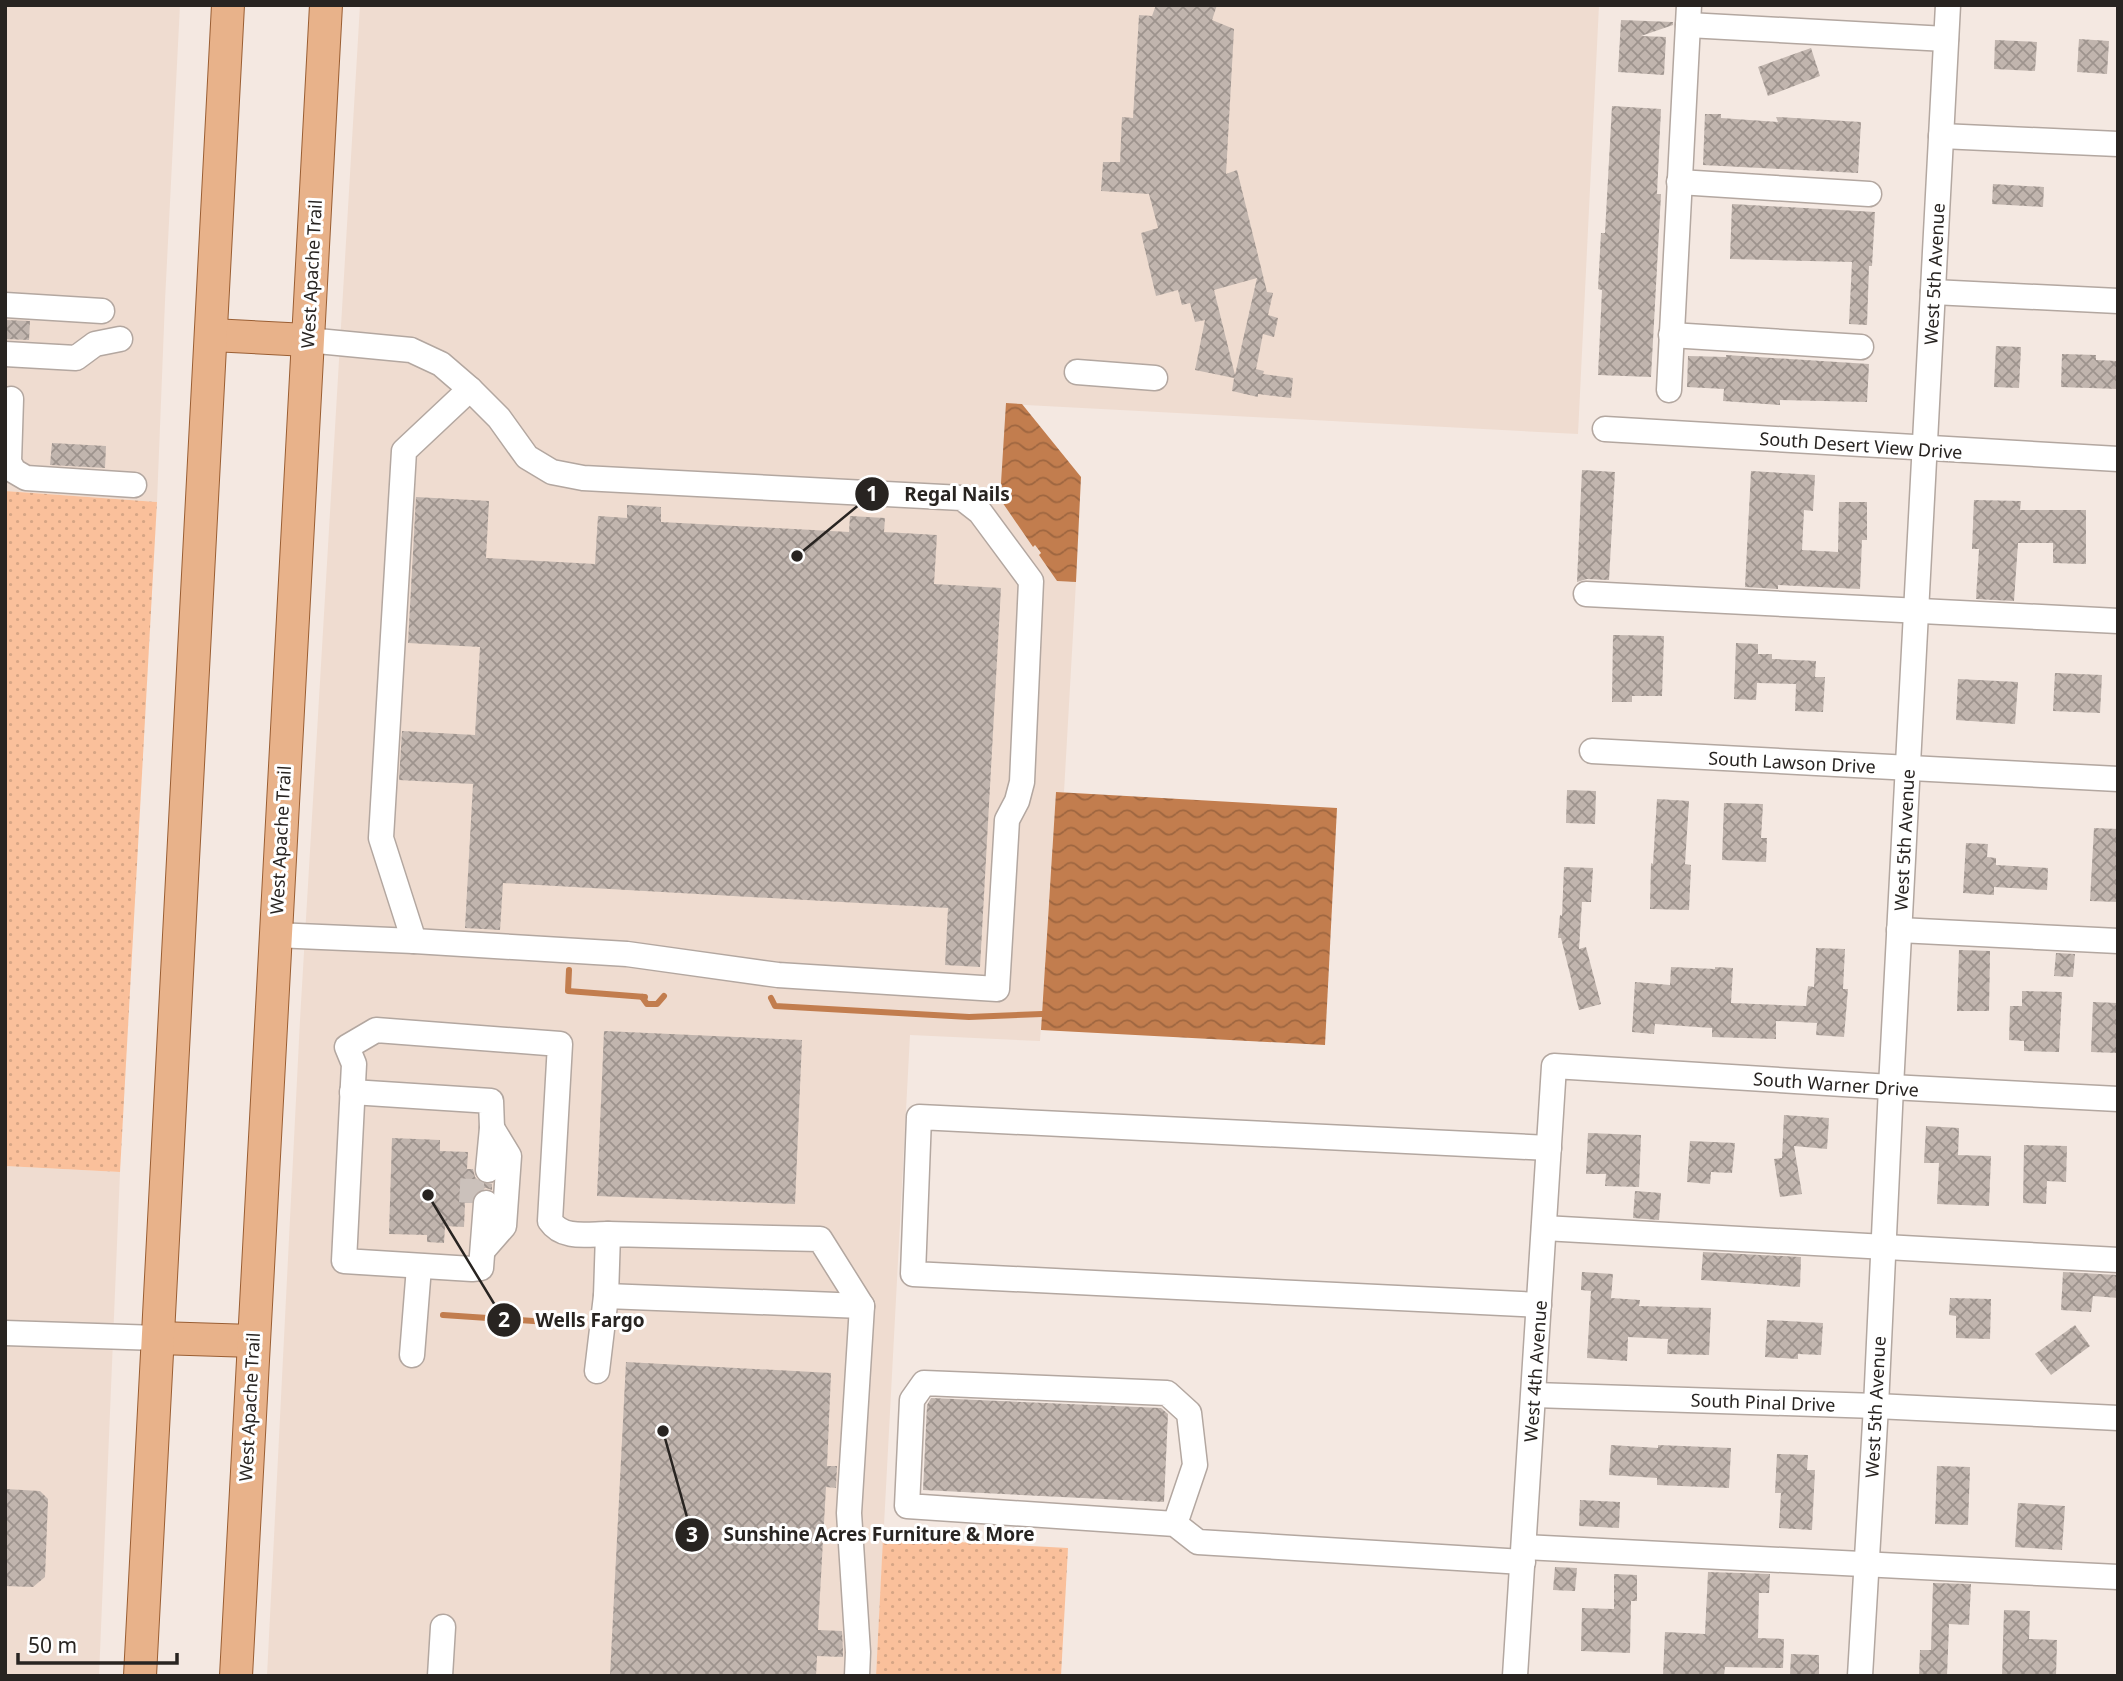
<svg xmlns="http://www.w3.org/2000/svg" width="2123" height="1681" viewBox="0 0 2123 1681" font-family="'Noto Sans',sans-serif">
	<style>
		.built { fill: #efdcd0 }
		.green { fill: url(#green-dots) }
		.water { fill: url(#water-waves) }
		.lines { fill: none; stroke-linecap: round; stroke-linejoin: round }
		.stream { stroke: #c27d4e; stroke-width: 6 }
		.building { fill: url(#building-cross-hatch); fill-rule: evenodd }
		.minor-tunnel { stroke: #cbc1bb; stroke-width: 24; stroke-dasharray: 24 12; stroke-linecap: butt }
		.minor-casing { stroke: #b3a7a0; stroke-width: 27 }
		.major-casing { stroke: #9a5e33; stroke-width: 34 }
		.minor { stroke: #fff; stroke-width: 24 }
		.major { stroke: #e8b28a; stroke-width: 32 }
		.labels { text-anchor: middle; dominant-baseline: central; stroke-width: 6; stroke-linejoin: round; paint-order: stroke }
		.street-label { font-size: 18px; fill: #282421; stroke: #fff }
		.leader { fill: none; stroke: #282421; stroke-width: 2.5 }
		.callout-dot { fill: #282421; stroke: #fff; stroke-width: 2.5 }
		.mark-label { font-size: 21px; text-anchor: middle; font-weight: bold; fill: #fff }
		.callout-label { font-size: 19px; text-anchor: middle; font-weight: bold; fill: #282421; stroke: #fff; stroke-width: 6; stroke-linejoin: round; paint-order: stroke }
	</style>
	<defs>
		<pattern id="green-dots" width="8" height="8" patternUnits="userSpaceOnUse" patternTransform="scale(1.75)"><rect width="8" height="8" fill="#fac09b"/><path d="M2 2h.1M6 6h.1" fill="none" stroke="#d6a585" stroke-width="1.8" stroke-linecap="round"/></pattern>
		<pattern id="water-waves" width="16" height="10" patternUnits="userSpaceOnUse" patternTransform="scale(1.75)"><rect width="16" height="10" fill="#c27d4e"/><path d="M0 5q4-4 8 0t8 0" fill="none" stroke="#9e6640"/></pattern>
		<pattern id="building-cross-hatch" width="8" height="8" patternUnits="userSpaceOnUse" patternTransform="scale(1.75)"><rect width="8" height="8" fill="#c1b5ae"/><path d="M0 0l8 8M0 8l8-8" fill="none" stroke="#9d938d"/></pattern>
	</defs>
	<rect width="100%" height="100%" fill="#f4e8e1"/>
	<g class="built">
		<polygon points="5,5 180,5 165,301 157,502 5,491"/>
		<polygon points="360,5 1599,5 1578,434 1006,404 1035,545 1057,581 1076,582 1064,792 1056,792 1040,1041 910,1035 876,1676 267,1676 300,1020"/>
		<polygon points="5,1166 120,1172 99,1676 5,1676"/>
	</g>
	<g class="green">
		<polygon points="5,491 157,502 120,1172 5,1166"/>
		<polygon points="883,1538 1068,1548 1061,1676 876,1676"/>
	</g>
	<g class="water">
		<polygon points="1006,403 1022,404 1081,477 1076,582 1057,581 1039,555 1041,553 1035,545 1033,547 1000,499"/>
		<polygon points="1056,792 1337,808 1325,1045 1041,1030"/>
	</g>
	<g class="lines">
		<g class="stream">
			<polyline points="569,970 568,991 645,997"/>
			<polyline points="642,997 647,1004 657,1004 664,996"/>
			<polyline points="771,998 775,1006 969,1017 1042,1014"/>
			<polyline points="443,1315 577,1324"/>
		</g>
	</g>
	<g class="building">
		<path d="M 1156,5 L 1217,5 L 1212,20 L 1234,29 L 1226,174 L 1237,170 L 1267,292 L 1273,293 L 1268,315 L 1278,318 L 1274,337 L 1263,334 L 1256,369 L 1264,371 L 1263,374 L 1293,378 L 1291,398 L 1258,394 L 1258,397 L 1232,391 L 1234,378 L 1195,370 L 1205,320 L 1195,322 L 1190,303 L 1182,305 L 1178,290 L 1156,296 L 1141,233 L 1158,228 L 1149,194 L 1101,191 L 1103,162 L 1120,162 L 1122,117 L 1133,118 L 1139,15 L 1152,16 ZM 1257,278 L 1235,375 L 1214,290 Z"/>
		<polygon points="1621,20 1673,22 1673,25 1641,36 1666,37 1664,75 1618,72"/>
		<polygon points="2079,39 2109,41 2107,74 2077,72"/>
		<polygon points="1995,40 2037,42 2035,71 1994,69"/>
		<polygon points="1811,48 1820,76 1768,96 1758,67"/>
		<polygon points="1612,106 1661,109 1657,194 1661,194 1651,377 1598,375 1602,290 1598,289 1601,233 1605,233"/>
		<polygon points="1705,114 1721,114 1721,118 1778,122 1776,117 1861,122 1858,173 1703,165"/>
		<polygon points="1993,184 2044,187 2043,207 1992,204"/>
		<polygon points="1732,204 1875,212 1872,266 1869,266 1867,325 1849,324 1852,262 1730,259"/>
		<polygon points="5,320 30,321 29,340 5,339"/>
		<polygon points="1996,346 2021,347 2019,388 1994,387"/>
		<polygon points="2062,354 2096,355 2096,360 2118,361 2118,389 2061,387"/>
		<polygon points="1726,355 1869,364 1867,402 1780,400 1780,405 1723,401 1724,389 1687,387 1688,356 1726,357"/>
		<polygon points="52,443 106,446 105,468 50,465"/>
		<polygon points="1582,470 1615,472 1609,580 1587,579 1577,582"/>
		<polygon points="1751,471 1815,475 1813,511 1804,510 1802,550 1838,552 1839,502 1867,502 1867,540 1862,540 1860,589 1778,585 1778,589 1745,587"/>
		<polygon points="416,497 489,501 486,558 595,564 598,516 627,518 627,505 661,507 661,522 849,532 850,516 885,518 884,532 937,535 934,584 1001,588 980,967 945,965 948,908 503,883 500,930 465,928 473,784 399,780 402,731 475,735 480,647 408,643"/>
		<polygon points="1974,500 2021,501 2020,510 2086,510 2086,564 2053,563 2053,543 2018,543 2014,601 1976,599 1979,549 1972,549"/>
		<polygon points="1613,635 1664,636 1662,696 1632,696 1632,702 1612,702"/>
		<polygon points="1736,643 1758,644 1758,654 1772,654 1772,659 1816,661 1815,677 1825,677 1823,712 1795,711 1796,684 1757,683 1756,700 1734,699"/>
		<polygon points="2055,673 2102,675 2100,713 2053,711"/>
		<polygon points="1958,679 2018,682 2015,724 1956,720"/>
		<polygon points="1567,790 1596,791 1595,824 1566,823"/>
		<polygon points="1657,799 1689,801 1685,864 1691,865 1689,910 1650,909 1651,863 1653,864"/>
		<polygon points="1724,803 1763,804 1761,838 1767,838 1766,862 1722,860"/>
		<polygon points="2094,828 2118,829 2118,902 2090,901"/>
		<polygon points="1966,843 1988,844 1987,857 1996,858 1996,865 2048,868 2047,890 1994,887 1994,895 1963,893"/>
		<polygon points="1564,867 1593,868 1591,902 1582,902 1579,949 1586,947 1601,1004 1579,1010 1561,938 1558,938 1560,915 1562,916"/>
		<polygon points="1816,948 1845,949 1843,989 1848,989 1844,1037 1816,1035 1817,1023 1776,1021 1776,1039 1712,1037 1712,1028 1655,1024 1654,1034 1632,1032 1635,982 1670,985 1671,967 1715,969 1715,967 1733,968 1731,1003 1806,1006 1808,986 1814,987"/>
		<polygon points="1959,950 1990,951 1989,1011 1957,1011"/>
		<polygon points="2056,953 2075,954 2073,977 2054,976"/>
		<polygon points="2022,991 2062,992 2059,1052 2024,1051 2024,1041 2009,1040 2010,1006 2022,1006"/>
		<polygon points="2093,1002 2118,1003 2117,1053 2091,1052"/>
		<polygon points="604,1031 802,1040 795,1204 597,1196"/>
		<polygon points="1784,1115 1829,1118 1827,1149 1794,1146 1802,1194 1780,1197 1774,1159 1782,1158"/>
		<polygon points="1926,1126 1959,1128 1958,1155 1991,1156 1989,1206 1937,1204 1939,1163 1924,1163"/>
		<polygon points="1588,1133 1641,1135 1639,1187 1605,1186 1606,1174 1586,1174"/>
		<polygon points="392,1138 440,1140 440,1151 468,1152 467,1169 473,1169 475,1177 480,1182 492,1184 492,1190 486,1188 479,1190 473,1195 471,1203 465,1203 464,1227 445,1226 444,1243 427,1242 427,1235 389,1234"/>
		<polygon points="1690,1141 1735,1143 1732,1173 1711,1172 1710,1184 1687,1182"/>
		<polygon points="2024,1145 2067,1146 2066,1182 2047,1181 2046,1204 2023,1203"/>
		<polygon points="1635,1191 1661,1193 1659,1220 1633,1218"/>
		<polygon points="1703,1252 1801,1257 1800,1287 1701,1280"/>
		<polygon points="1582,1272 1613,1274 1611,1298 1640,1300 1639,1306 1711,1308 1709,1355 1667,1354 1668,1339 1628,1337 1627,1361 1587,1358 1591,1291 1581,1290"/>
		<polygon points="2063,1272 2118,1275 2118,1298 2093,1296 2091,1312 2061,1310"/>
		<polygon points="1950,1298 1991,1299 1990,1339 1956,1338 1956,1316 1949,1315"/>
		<polygon points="1767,1320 1823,1323 1821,1355 1798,1354 1798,1359 1765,1357"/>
		<polygon points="2075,1325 2090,1346 2051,1375 2035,1354"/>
		<polygon points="626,1362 831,1373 827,1466 837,1466 836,1488 826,1487 818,1630 842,1631 843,1650 843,1657 817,1656 816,1676 610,1676"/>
		<polygon points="931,1398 1161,1408 1168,1414 1164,1502 923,1490 927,1405"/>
		<polygon points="1611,1445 1658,1448 1658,1445 1731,1448 1729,1488 1657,1485 1657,1478 1609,1475"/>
		<polygon points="1777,1454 1808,1455 1807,1470 1815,1470 1812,1530 1779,1528 1781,1493 1775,1493"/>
		<polygon points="1937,1466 1970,1467 1968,1525 1935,1524"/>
		<polygon points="5,1489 40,1491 48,1499 45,1577 33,1587 5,1586"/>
		<polygon points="1580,1500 1620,1502 1619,1528 1579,1526"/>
		<polygon points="2018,1503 2065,1506 2062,1550 2015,1547"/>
		<polygon points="1555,1567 1577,1568 1575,1591 1553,1590"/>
		<polygon points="1708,1572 1770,1574 1769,1593 1759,1593 1758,1638 1784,1639 1783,1668 1725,1667 1724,1676 1663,1676 1665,1632 1705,1634"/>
		<polygon points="1614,1574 1637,1575 1637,1601 1631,1601 1630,1653 1581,1651 1582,1608 1614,1609"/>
		<polygon points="1933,1583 1971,1584 1969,1625 1949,1624 1947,1676 1919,1676 1920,1650 1931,1650"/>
		<polygon points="2004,1610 2030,1611 2029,1639 2057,1640 2056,1676 2002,1676"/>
		<polygon points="1791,1654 1819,1655 1819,1676 1790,1676"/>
	</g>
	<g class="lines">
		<polyline class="minor-tunnel" points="471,1203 473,1169"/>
		<g class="minor-casing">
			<g id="minor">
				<polyline points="1688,25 1946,39"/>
				<polyline points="1941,136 2118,144"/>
				<polyline points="1679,182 1869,194"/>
				<polyline points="1933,292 2118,301"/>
				<polyline points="5,305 102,311"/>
				<polyline points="1671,335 1861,347"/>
				<polyline points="5,354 76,358 95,344 120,339"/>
				<polyline points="1077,372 1155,378"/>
				<polyline points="1669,390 1689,5"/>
				<polyline points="11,399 9,462 14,471 26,478 134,485"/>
				<polyline points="1605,429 2118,459"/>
				<polyline points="1586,594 2118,621"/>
				<polyline points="1592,751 2118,779"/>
				<polyline points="1899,930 2118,941"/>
				<polyline points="275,935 414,941 627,954 778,975 997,989 1007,820 1017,801 1022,782 1031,581 980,512 962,498 583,478 552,472 527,457 499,418 470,389 441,364 411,350 307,340"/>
				<polyline points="414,941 381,838 404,451 470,389"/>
				<polyline points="352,1092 491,1101 492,1128 488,1170"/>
				<path d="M 486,1203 L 481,1268 L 472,1269 L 344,1261 L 354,1064 L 347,1047 L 376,1030 L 560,1044 L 550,1221 C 563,1240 588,1234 608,1234"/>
				<polyline points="1544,1228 2118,1260"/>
				<polyline points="483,1250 504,1226 509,1156 492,1128"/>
				<polyline points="606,1296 862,1306"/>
				<polyline points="1539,1305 913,1274 919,1117 1549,1148"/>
				<polyline points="5,1333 158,1338"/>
				<polyline points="412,1355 419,1267"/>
				<polyline points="597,1371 606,1296 608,1234 820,1239 862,1306 849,1513 858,1652 857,1676"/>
				<polyline points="1534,1395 1876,1406 2118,1418"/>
				<polyline points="1175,1524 1195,1465 1189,1413 1167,1393 924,1383 912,1400 907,1506 1175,1524 1198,1542 1523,1562"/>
				<polyline points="1524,1547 2118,1577"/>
				<polyline points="440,1676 443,1627"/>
				<polyline points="1515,1676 1554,1066 1891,1087 2118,1099"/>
				<polyline points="1860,1676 1876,1406 1891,1087 1948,5"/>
			</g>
		</g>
		<g class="major-casing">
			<g id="major">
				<polyline points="212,335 307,340"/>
				<polyline points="158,1338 253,1341"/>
				<polyline points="140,1676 228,5"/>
				<polyline points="236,1676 326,5"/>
			</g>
		</g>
		<use href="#minor" class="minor"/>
		<use href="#major" class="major"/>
	</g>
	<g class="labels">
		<g class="street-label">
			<text transform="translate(311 274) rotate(-87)">West Apache Trail</text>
			<text transform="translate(1934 274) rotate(-87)">West 5th Avenue</text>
			<text transform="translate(1861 445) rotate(4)">South Desert View Drive</text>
			<text transform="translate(1792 762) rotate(3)">South Lawson Drive</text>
			<text transform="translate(280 840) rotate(-87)">West Apache Trail</text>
			<text transform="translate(1904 840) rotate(-87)">West 5th Avenue</text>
			<text transform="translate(1836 1084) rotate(4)">South Warner Drive</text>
			<text transform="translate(1535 1371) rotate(-86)">West 4th Avenue</text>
			<text transform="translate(1763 1402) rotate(2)">South Pinal Drive</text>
			<text transform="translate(249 1407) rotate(-87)">West Apache Trail</text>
			<text transform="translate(1875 1407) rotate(-87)">West 5th Avenue</text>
		</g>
	</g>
	<path class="leader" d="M797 556L872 494M428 1195L504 1320M663 1431L692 1535"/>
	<g class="callout-dot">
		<circle cx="797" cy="556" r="7"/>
		<circle cx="428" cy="1195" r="7"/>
		<circle cx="663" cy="1431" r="7"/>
		<circle cx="872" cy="494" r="18"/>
		<circle cx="504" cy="1320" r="18"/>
		<circle cx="692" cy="1535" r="18"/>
	</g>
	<g class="mark-label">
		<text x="872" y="501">1</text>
		<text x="504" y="1327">2</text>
		<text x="692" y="1542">3</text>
	</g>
	<g class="callout-label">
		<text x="957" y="501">Regal Nails</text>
		<text x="590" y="1327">Wells Fargo</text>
		<text x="879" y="1541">Sunshine Acres Furniture &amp; More</text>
	</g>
	<rect width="2123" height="1681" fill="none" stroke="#282421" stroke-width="14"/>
	<path d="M18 1653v10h159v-10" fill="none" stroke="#282421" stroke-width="3.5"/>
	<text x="28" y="1653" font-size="21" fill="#282421" stroke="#ffffff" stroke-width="5" paint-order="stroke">50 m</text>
</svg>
